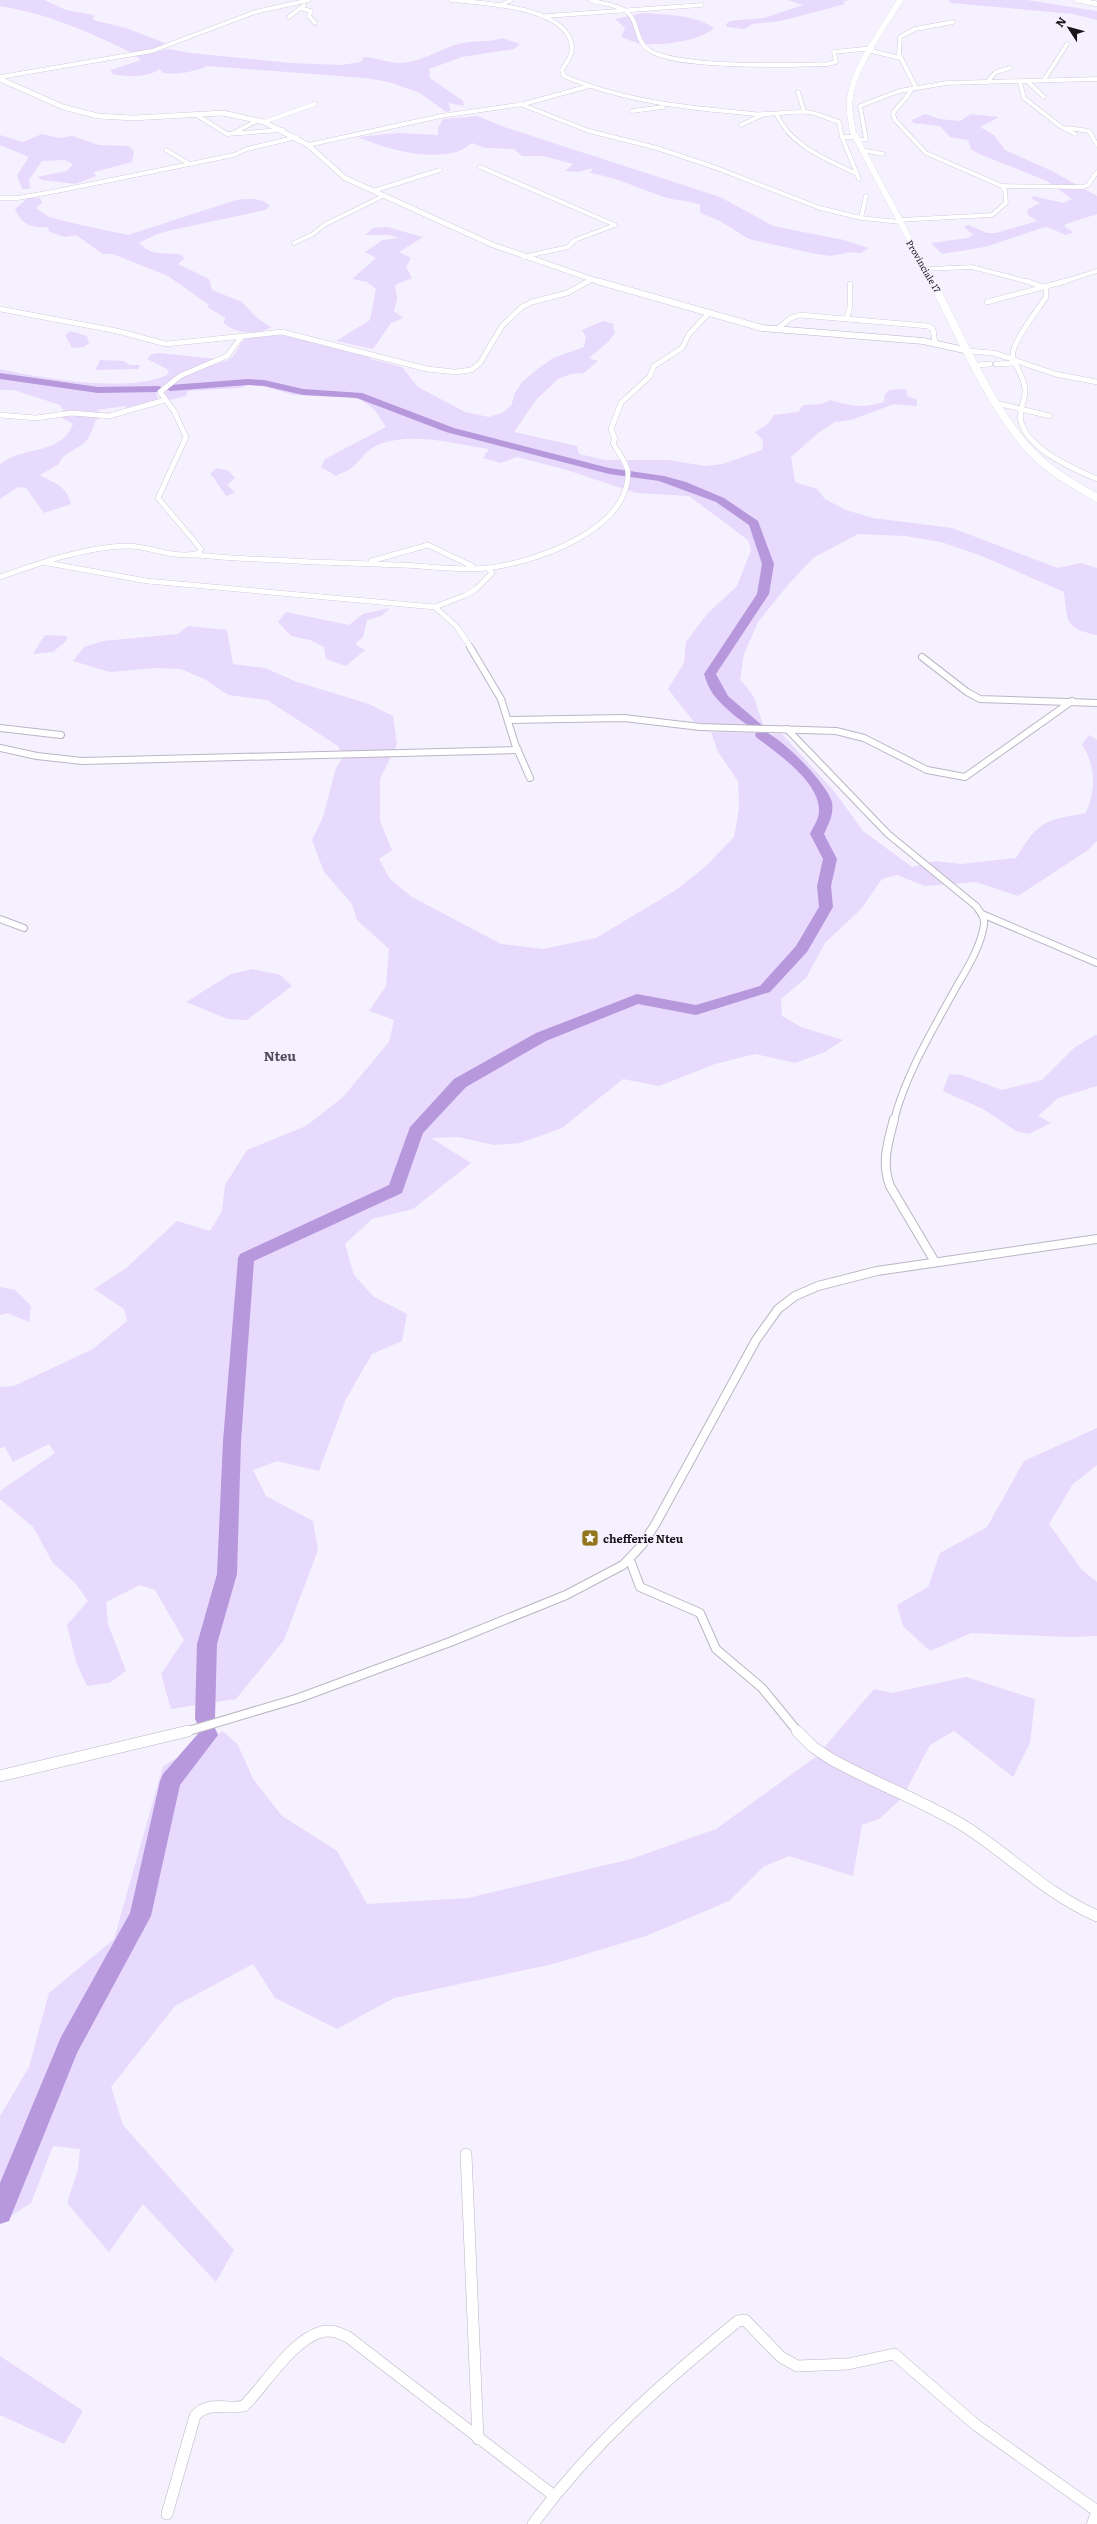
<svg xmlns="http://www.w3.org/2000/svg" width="1097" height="2524" viewBox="0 0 1097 2524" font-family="Literata,serif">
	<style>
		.green { fill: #e8dafd }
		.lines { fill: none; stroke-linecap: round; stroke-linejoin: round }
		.river { fill: #b798dd; fill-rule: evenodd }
		.minor-far4-casing { stroke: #bbb6c4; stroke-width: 4.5 }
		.minor-far3-casing { stroke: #bbb6c4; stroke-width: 5.5 }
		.minor-far2-casing { stroke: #bbb6c4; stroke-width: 8 }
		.minor-far1-casing { stroke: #bbb6c4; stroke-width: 10 }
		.minor-casing { stroke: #bbb6c4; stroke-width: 12 }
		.tertiary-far2-casing { stroke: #bbb6c4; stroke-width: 5.5 }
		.tertiary-far1-casing { stroke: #bbb6c4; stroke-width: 7 }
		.tertiary-casing { stroke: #bbb6c4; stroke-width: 15 }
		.primary-far1-casing { stroke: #bbb6c4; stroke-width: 6 }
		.primary-casing { stroke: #bbb6c4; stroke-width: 8 }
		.minor-far4 { stroke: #fff; stroke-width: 4 }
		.minor-far3 { stroke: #fff; stroke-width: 5 }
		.minor-far2 { stroke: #fff; stroke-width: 6 }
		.minor-far1 { stroke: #fff; stroke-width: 8 }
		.minor { stroke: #fff; stroke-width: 11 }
		.tertiary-far2 { stroke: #fff; stroke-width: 5 }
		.tertiary-far1 { stroke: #fff; stroke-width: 6 }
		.tertiary { stroke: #fff; stroke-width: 14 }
		.primary-far1 { stroke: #fff; stroke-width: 6 }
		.primary { stroke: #fff; stroke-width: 8 }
		.labels { text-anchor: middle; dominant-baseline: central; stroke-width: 3; stroke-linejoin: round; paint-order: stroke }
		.far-street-label { font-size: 9px; fill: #18161b; stroke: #f6f1fe }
		.poi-label { font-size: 11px; font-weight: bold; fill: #18161b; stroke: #f6f1fe; text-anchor: start }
		.quarter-label { font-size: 13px; font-weight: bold; fill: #534e5b; stroke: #f6f1fe }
	</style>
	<rect width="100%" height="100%" fill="#f6f1fe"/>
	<g class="green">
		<path d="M 0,0 L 44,0 L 66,10 L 94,15 L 93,20 L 126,28 L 165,43 L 158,48 L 134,54 C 92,33 46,13 0,6 Z"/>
		<polygon points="787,0 848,0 843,2 845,4 781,21 753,24 744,29 727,27 726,24 730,21 764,18 803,5"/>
		<polygon points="948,0 1027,0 1097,11 1097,20 1073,14 951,3"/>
		<path d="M 643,13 C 666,15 694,14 714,28 C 698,42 663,45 642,44 C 635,43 627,39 621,37 L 625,28 L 615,19 Z"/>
		<path d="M 502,38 L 520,44 L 514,49 L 462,57 L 429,69 L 430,78 L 463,101 L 464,106 L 448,103 L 451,110 L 446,112 L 420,93 L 389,82 L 365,78 L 207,66 C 193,72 179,75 163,73 L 160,69 C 147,78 127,77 112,74 L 111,70 L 141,60 L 136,56 L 168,49 L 191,53 L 290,63 L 341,65 L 361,62 L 364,57 C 376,58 386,62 398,63 C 420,64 442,47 463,43 C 476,40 489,43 502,38 Z"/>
		<polygon points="925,114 940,119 960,121 971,114 999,117 980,127 994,135 1005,150 1050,170 1097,196 1097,214 1066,224 1064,226 1073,232 1066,235 1047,227 1042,228 985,247 942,254 931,243 968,238 973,235 964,227 968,225 987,233 996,233 1037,221 1028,215 1027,210 1040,203 1032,199 1033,196 1063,203 1072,199 1047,181 979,154 971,149 968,140 950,137 940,126 913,123 912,120"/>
		<path d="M 477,116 L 507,128 L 720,197 L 773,226 L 844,240 L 869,248 L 861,253 L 846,252 L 848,253 L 830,256 L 811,253 L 749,239 L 720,221 L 700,213 L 700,205 C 689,200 679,201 667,198 C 642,190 617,177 590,173 L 593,168 L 578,172 L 565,171 L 573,164 L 543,156 L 522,156 L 514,149 L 485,148 L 472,143 C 467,146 461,151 456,152 C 423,160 388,149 358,137 L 398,133 L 438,135 L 438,128 L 443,119 Z"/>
		<polygon points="42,134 59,138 72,136 99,145 128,146 134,151 132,162 94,172 96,176 75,184 43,180 37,177 67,171 73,164 65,160 42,161 29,180 30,189 22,189 17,175 29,157 0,145 0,135 23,142"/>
		<path d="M 29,197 L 40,198 L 42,203 L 36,208 L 49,217 L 72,223 L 128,235 L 236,200 C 248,199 261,197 270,206 L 265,210 L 172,230 L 157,234 L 139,243 C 154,258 164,251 182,255 L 184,259 L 178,264 L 209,279 L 212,290 L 242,302 L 257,318 L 271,327 C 258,336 234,334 223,322 L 226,318 L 207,307 L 209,305 L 168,276 L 113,254 L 103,254 L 76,235 L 65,237 L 50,232 L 47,227 C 31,228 21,224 15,209 Z"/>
		<polygon points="387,227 423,237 399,252 411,258 406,267 412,278 395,285 397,299 394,311 403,318 391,323 373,349 336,341 370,320 376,289 367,282 352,279 376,258 365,252 383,240 399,238 389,235 365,235 373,228"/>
		<path d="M 603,321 L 614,324 L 613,328 L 615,333 L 608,342 L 589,358 L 598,361 L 584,373 L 571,374 L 558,379 L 536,400 L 514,432 L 577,446 L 579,454 L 605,460 L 668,460 L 705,466 L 723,464 L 762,450 L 763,440 L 755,432 L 769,423 L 774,415 L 798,412 L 803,405 L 821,404 L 830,400 C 851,406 863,409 884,402 L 885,394 L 890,390 L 906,389 L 907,396 L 917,400 L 917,406 L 894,404 L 851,420 L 835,422 L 818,433 L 791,457 L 795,482 L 817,489 L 825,499 L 846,510 L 873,518 L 952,528 L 1058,568 L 1081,563 L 1097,568 L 1097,635 C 1064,628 1068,622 1064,592 L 982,556 L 941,542 L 905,536 L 858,534 L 813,558 L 788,585 L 758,622 L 744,654 L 740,679 L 754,697 L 763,725 L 721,726 L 694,722 L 668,689 L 684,663 L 686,642 L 707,614 L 737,586 L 751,550 L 748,540 L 689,496 L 636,493 L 567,470 L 517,457 L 501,463 L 483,458 L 489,449 C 454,444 414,432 380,444 C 367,449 363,457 354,466 C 350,470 341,473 336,476 L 321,467 L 325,459 L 386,427 L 374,409 L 361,400 L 349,397 L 294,395 L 253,383 L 240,388 L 188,391 L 186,396 L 170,400 L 163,395 C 166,376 208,367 225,361 C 238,357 237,343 247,338 C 254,335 267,335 274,334 C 300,333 344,349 370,356 L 371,359 L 402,367 L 418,387 L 465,412 L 489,417 L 502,413 L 511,406 L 515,393 L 523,381 L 539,368 L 553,358 L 584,347 L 586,337 L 582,330 Z"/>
		<polygon points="70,331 87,336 89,343 84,347 72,348 65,335"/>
		<path d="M 158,353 L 218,359 C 195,369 174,374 156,393 L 158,398 L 157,401 L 128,409 L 125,406 L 97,410 L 100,413 L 108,412 L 109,414 L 96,420 C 92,428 91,436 85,442 C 77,450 62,453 59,464 L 40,475 C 54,483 67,486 71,504 L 44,513 L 26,488 L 18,487 L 0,499 L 0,464 C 4,462 9,458 14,456 C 35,449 64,449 73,424 L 61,417 L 66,415 L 60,405 L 14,390 L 0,390 L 0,369 C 41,378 131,394 169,374 L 167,369 L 147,359 L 150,355 Z"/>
		<polygon points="100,360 124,361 130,365 140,365 138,369 95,370"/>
		<path d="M 217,468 L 229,471 L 235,478 L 227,485 L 235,492 L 227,496 C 219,489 218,481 210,474 Z"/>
		<polygon points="390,608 381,616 367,620 363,637 355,644 365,650 346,666 326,659 324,647 310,640 291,636 278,622 286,612 349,625 363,614"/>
		<path d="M 188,626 L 227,630 L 233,664 L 265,668 L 297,682 L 369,704 L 393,716 L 397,744 L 380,779 L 380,821 L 392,850 L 379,859 L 390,879 L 412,897 L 501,944 L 543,949 L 596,938 L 676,890 L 705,867 L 734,837 L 739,808 L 738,781 L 718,752 L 711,732 L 782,734 L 834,791 L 863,831 L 912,867 L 935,861 L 961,864 L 1016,858 C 1040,820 1043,821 1086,813 C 1096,788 1096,768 1082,744 L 1089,735 L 1097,740 L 1097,841 L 1088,850 L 1018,896 L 976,882 L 925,886 L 897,875 L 882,879 L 861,909 L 825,943 L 806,978 L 781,999 L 782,1016 L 801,1027 L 843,1040 L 825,1052 L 795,1063 L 755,1054 L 715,1064 L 659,1086 L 623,1079 L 562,1128 L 520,1143 L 494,1145 L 458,1137 L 431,1138 L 471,1163 L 413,1209 L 372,1219 L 345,1244 L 354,1275 L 374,1297 L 407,1314 L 402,1341 L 372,1354 L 346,1399 L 319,1471 L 277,1461 L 253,1470 L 266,1496 L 313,1521 L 318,1550 L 284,1640 L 236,1699 L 171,1709 L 161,1674 L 184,1640 L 155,1590 L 140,1585 L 106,1602 L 108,1624 L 126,1671 L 109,1683 L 87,1686 L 76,1662 L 67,1625 L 88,1601 L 76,1584 L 53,1563 L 33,1527 L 0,1499 L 0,1491 L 55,1453 L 49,1444 L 13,1462 L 5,1447 L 0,1448 L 0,1387 L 14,1386 L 93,1349 L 127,1321 L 124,1309 L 94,1289 L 125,1269 L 177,1221 L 210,1231 L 222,1211 L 225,1185 L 247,1150 L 306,1126 L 343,1097 L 389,1042 L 394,1020 L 369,1011 L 386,986 L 389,949 L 357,920 L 352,904 L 324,872 L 312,840 L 323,817 L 336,768 L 343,757 L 338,746 L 267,700 L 228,695 L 206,680 L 181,669 L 155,668 L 110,672 L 73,661 L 84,647 L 103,641 L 178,634 Z"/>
		<polygon points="45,635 67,636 67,640 53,652 33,654"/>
		<polygon points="253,969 280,975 292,986 247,1020 228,1019 186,1002 231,974"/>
		<polygon points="1095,1035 1097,1035 1097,1086 1058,1098 1038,1116 1051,1123 1029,1134 1016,1131 983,1109 943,1091 949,1074 962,1075 1002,1090 1042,1080 1074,1048"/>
		<polygon points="0,1287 15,1290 31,1306 29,1322 7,1313 0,1315"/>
		<polygon points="1097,1428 1097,1465 1073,1484 1049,1524 1082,1570 1097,1582 1097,1636 1069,1637 971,1633 930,1651 903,1626 897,1605 928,1587 940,1553 987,1527 1024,1461"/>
		<polygon points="966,1677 1035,1699 1030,1743 1013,1777 954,1731 930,1745 902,1798 879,1819 862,1825 853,1876 789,1856 763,1867 729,1901 646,1936 553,1964 394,1998 337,2029 275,1998 253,1964 175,2006 111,2087 123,2125 234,2250 216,2282 143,2204 109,2252 67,2203 78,2169 80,2149 53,2146 31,2203 0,2223 0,2116 29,2067 49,1993 114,1939 163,1766 223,1731 238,1745 253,1779 282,1816 337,1851 367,1904 468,1898 631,1859 716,1829 817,1756 874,1689 892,1693"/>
		<polygon points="0,2356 83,2411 64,2444 0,2415"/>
	</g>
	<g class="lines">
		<g class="river">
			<polygon points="0,373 98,387 159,386 164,389 159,392 98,393 0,379"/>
			<path d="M 248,379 L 264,380 L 303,389 L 362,393 L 454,428 L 609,468 L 664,476 L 686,482 L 724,498 L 758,521 L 774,564 L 769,594 L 716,674 L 728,696 L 763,726 L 762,729 C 750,732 720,704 713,694 C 709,688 706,681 704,674 L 757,594 L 762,564 L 749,525 L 716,502 L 659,481 L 609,474 L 446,432 L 357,398 L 303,395 L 264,386 L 248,385 L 170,391 L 165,388 L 170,385 Z"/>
			<path d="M 761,730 C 779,735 827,783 832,802 C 834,814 829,823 824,834 L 837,859 L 831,886 L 833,907 L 807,952 L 770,992 L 696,1015 L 638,1004 L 546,1041 L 466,1087 L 423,1133 L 402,1193 L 254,1261 L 241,1441 L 237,1574 L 217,1644 L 215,1719 L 210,1726 L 215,1728 L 218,1735 L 180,1785 L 151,1916 L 77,2053 L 9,2221 L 0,2224 L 0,2183 L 61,2037 L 130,1913 L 160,1781 L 163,1774 L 203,1728 L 198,1725 L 195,1719 L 197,1644 L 217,1574 L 223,1441 L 238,1258 L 240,1254 L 389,1185 L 410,1127 L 454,1079 L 536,1033 L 637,994 L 696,1005 L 760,986 L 796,946 L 819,907 L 817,886 L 823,859 L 810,834 C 813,827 819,819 819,811 C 820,782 777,753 756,737 L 755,734 Z"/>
		</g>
		<g class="minor-far4-casing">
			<g id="minor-far4">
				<path d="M 451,0 C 481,3 570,6 572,48 C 572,56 566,64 562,70 L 564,76 C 625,102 689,108 755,114 C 773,115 790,111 807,112 C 817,113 829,119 839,122 L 842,137 L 855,137"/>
				<path d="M 591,0 C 602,4 616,4 626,11 C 639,21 635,41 649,50 C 678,69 790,65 828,64 L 836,62 L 834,52 L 873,48"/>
				<polyline points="500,6 511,0"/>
				<polyline points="300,8 311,11 309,16 315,23"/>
				<polyline points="546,16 702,5"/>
				<polyline points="289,17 304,5"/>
				<polyline points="871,51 900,58"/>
				<polyline points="0,77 152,51 255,12 309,0"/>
				<polyline points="1044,80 1067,44"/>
				<polyline points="987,82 996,72 1010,68"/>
				<polyline points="1020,82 1024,98 1060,126 1075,134"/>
				<polyline points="1028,82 1044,97"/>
				<polyline points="916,88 899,54 900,37 915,29 953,22"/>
				<polyline points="798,92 804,111"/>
				<polyline points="520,104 589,131 657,148 714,167 820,208 861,218 900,222"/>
				<polyline points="632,111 663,107"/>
				<polyline points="195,114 227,134 283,130"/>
				<path d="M 777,115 C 791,146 826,159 855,173"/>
				<polyline points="264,122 315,104"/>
				<polyline points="741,125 762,115"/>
				<polyline points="1068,128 1089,131 1097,145"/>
				<polyline points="234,133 258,120"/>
				<polyline points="842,137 859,179"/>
				<polyline points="857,141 866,139 860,106 899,91 947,83 1097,79"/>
				<polyline points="308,145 441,116 524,104 589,86"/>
				<polyline points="166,150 188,163"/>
				<polyline points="861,150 883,154"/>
				<polyline points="480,167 615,225 575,240 568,247 523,257"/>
				<polyline points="1002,186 1083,187 1088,185 1097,172"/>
				<polyline points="373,191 440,170"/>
				<polyline points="0,198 18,198 57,191 234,155 247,149 297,137"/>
				<polyline points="861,218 866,196"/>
				<path d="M 899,220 L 992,215 L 1006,203 L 1005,190 L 1002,186 L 926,153 L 895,120 L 893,114 C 897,105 909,98 911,89"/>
				<polyline points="294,243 313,234 324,225 383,196"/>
				<polyline points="926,269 972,267 1029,282"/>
				<polyline points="587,282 592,280"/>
				<polyline points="1063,282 1097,271"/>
			</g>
		</g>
		<g class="minor-far3-casing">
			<g id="minor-far3">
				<path d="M 1026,281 L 1046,288 L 1046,297 C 1038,310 1010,344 1013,357 C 1016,368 1024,377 1025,389 C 1026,400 1018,411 1021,422 C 1028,449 1073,469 1097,479"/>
				<polyline points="987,302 1066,281"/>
				<polyline points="0,309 117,331 166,344 282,332 427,369 455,372 471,370 480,363 502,326 522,307 532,302 567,293 589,281"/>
				<polyline points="847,317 850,307 850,284"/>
				<polyline points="776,330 791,318 800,315 928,326 933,329 935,343"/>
				<polyline points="969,351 993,353 1013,359"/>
				<polyline points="1014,360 1055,374 1097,382"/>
				<polyline points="996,364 1016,363"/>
				<polyline points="977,365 990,364"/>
				<polyline points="996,403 1050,416"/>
				<polyline points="0,415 36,418 71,413 109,416 165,400"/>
				<path d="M 195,555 C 263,561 332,563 401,565 C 427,566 463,571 488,568 C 535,562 628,531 628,473 C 628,464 617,451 613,443 L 615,439 L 611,429 L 621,403 L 650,376 L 654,366 L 682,348 L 689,334 L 708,314"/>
				<polyline points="371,561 428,545 472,566"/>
				<polyline points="47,563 147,581 435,607 457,627 471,648"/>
				<path d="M 0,577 C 40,563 84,547 127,546 C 152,546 174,560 199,553 L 201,549 L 158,498 L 186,437 L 174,411 L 160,392 L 180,376 L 227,356 L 242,336"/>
				<polyline points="435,607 466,595 476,589 492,573 488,568"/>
			</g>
		</g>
		<g class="minor-far2-casing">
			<g id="minor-far2">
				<polyline points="470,647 501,699 515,744 530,778"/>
				<polyline points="922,657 967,692 980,699 1097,703"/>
				<polyline points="509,720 624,718 700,727 836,731 864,738 927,770 965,777 1072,701"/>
				<polyline points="0,728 61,735"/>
				<path d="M 787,729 L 888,834 L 976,906 C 980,912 985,917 984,925 C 980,949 966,970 954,991 C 931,1033 906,1074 894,1120"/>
				<polyline points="0,748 37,756 82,761 518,750"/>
				<polyline points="982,914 1097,963"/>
				<polyline points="0,919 24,928"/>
			</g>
		</g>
		<g class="minor-far1-casing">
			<g id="minor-far1">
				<path d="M 894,1119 C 888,1143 881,1162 890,1186 L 935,1262"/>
				<polyline points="630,1560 640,1587 700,1613 716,1649 762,1688 798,1732"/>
				<polyline points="185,1732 299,1698 450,1642 566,1595 623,1565 642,1545 656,1523 756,1340 778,1309 795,1296 818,1286 877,1271 1097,1239"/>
			</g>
		</g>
		<g class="minor-casing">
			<g id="minor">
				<path d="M 797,1731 L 813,1747 L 831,1759 C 874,1783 921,1800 964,1826 C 1010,1855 1046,1894 1097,1916"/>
				<polyline points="0,1776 188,1731"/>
				<polyline points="466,2154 478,2439"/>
				<path d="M 167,2514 L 195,2416 C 208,2400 226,2410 244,2406 C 265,2385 292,2340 321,2332 C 331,2329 339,2333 348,2337 L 553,2495"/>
				<path d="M 533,2524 C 591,2445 662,2383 738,2321 L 745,2320 L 781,2357 L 797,2366 L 848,2364 L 894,2354 L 976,2425 L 1097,2511"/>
			</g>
		</g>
		<g class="tertiary-far2-casing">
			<g id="tertiary-far2">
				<polyline points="1077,0 1097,4"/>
				<polyline points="0,79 63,107 98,116 133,118 223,113 264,122 308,145 345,178 493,245 600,282"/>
			</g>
		</g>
		<g class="tertiary-far1-casing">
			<polyline id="tertiary-far1" points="597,281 762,328 923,341 969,351"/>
		</g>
		<g class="tertiary-casing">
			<polyline id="tertiary" points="1094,2524 1097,2516"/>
		</g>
		<g class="primary-far1-casing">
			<path id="primary-far1" d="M 900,0 C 883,30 855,63 850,98 C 848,109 851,121 853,132 L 932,282"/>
		</g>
		<g class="primary-casing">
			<path id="primary" d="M 932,281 C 960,335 995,419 1039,459 C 1056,475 1077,486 1097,498"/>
		</g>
		<use href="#minor-far4" class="minor-far4"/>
		<use href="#minor-far3" class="minor-far3"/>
		<use href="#minor-far2" class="minor-far2"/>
		<use href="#minor-far1" class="minor-far1"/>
		<use href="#minor" class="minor"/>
		<use href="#tertiary-far2" class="tertiary-far2"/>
		<use href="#tertiary-far1" class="tertiary-far1"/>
		<use href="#tertiary" class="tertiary"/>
		<use href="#primary-far1" class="primary-far1"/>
		<use href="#primary" class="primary"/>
	</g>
	<defs>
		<g id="sight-square" transform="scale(0.9)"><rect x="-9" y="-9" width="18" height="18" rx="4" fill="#92761d" stroke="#f6f1fe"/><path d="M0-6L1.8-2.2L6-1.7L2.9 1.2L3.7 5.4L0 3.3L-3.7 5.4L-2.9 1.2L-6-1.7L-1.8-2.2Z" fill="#fff"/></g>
	</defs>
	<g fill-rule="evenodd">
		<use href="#sight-square" x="590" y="1538"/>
	</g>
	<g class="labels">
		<g class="far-street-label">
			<text transform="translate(924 266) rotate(60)">Provinciale 17</text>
		</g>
		<g class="poi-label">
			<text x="603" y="1538">chefferie Nteu</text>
		</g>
		<g class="quarter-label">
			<text x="280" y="1055">Nteu</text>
		</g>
	</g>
	<g transform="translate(1069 28) rotate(306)" stroke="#f6f1fe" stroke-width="3" paint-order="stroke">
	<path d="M0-3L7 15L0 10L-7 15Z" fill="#18161b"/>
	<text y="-6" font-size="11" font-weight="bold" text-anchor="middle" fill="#18161b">N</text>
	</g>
</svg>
